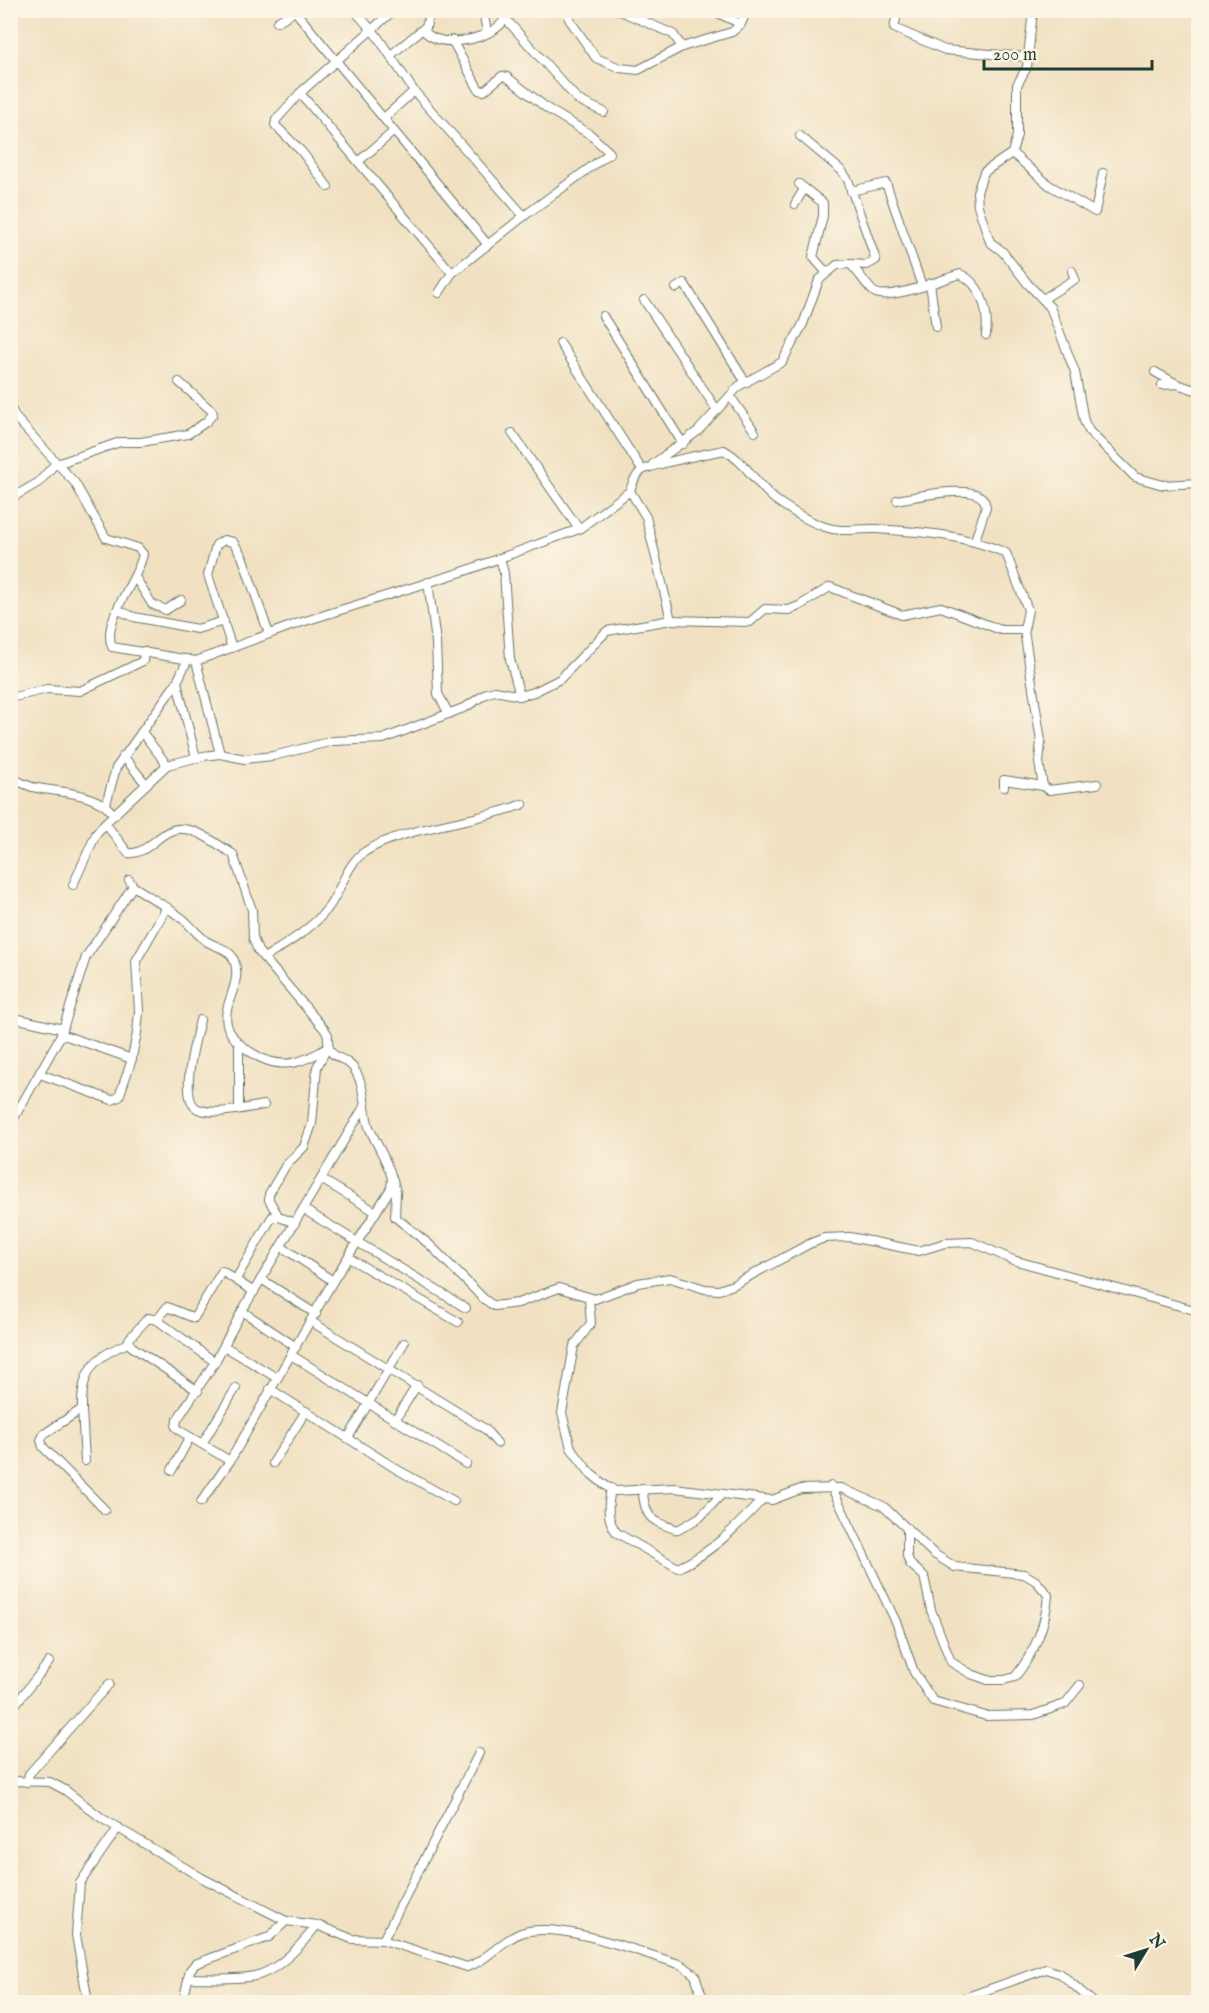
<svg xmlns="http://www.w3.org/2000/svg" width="1209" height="2013" viewBox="0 0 1209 2013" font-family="'IM FELL English',serif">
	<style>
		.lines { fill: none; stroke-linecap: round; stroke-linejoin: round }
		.minor-casing { stroke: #687666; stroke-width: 10 }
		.minor { stroke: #fff; stroke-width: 8 }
	</style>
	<rect width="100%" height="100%" fill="#fcf5e5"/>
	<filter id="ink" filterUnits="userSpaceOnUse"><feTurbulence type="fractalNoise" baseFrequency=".0167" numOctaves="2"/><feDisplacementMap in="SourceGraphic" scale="12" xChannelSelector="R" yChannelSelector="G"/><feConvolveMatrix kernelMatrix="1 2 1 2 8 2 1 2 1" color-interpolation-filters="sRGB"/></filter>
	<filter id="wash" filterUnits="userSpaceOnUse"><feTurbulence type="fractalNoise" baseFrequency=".008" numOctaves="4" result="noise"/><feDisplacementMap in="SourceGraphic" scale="24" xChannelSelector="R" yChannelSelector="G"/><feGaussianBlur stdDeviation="1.35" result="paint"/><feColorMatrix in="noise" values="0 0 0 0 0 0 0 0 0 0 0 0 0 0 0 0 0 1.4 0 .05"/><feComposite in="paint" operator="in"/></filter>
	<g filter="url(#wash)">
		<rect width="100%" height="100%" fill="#f1e1c2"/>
	</g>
	<g filter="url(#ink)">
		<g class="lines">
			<g class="minor-casing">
				<g id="minor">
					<polyline points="354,10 377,36 414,91 524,216"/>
					<path d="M 430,10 L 425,32 C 442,49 483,40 499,26 C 504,22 507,15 511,10"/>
					<polyline points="483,10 487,33"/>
					<polyline points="568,10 569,19 596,58 620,68 638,70 682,47 732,32 741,24 747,10"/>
					<polyline points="618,10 673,34 682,47"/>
					<polyline points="711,10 741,24"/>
					<polyline points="898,10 894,28 945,50 1026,57"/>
					<polyline points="1033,10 1027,67 1017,85 1017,135 1012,153 984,172 977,192 978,206 990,242 1002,251 1028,284 1050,307 1075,372 1084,421 1089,431 1135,477 1163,485 1198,483"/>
					<polyline points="295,11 488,245"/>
					<polyline points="505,18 578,100 604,112"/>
					<polyline points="277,22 296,10"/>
					<polyline points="391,55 425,27"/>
					<polyline points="300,93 452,273"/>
					<polyline points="384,118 414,91"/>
					<polyline points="800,136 842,171 848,180 876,260 867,265 850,264"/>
					<polyline points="1012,153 1049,185 1095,212 1103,173"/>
					<polyline points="359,161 393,132"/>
					<polyline points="799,184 823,203 823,216 813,257 826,272"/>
					<polyline points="328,187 302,152 275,125 276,120 300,93 394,10"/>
					<polyline points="851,191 886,183 922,286"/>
					<polyline points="795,204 804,189"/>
					<polyline points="930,283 936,327"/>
					<polyline points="676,288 684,283 746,383"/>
					<polyline points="439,293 452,273 524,216 610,153 591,135 548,109 507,77 502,76 484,91 479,90 452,40"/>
					<polyline points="1043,299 1075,279 1072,271"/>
					<polyline points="644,300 717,410"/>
					<polyline points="603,316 683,444"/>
					<polyline points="560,343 642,470"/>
					<polyline points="1155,372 1175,383"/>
					<polyline points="1162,385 1177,384 1198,391"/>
					<polyline points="730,396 755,432"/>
					<path d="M 10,406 L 15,417 L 75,483 L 106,538 L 138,548 L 143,554 C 138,582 101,619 112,647 L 196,661 L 299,623 L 465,571 L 579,529 L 630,491 L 646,517 L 671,620 L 607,631 L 560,679 L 534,692 L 520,696 L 495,691 L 487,693 L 466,707 L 383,739 L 333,741 L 273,756 L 245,759 L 220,754 L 203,756 L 167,765 L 105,823 L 128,853 C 149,856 161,826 183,829 C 200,830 218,845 233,854 L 252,910 L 253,938 L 258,951 L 325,1030 L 328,1035 C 326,1064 345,1052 356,1072 C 366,1089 363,1109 369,1127 C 376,1144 387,1160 392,1178 L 391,1188 L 333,1281 L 230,1461 L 201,1502"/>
					<polyline points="512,433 579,529"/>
					<path d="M 653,464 L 698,431 L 739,386 L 782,362 L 803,324 L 819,280 L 837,265 L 850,264 C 858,271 869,289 874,292 C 888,302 943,279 960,274 C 982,284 989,312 986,335"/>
					<path d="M 630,491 C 632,483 635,477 641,471 C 648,465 710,453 724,450 C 746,462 757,486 777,501 C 790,510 810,522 825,527 C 841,533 859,528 876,529 C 923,532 962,534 1006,553 L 1028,610 L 1024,630 L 1041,741 L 1039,762 L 1043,786 L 1049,790 L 1097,784"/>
					<polyline points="10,499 39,482 54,465 120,442 141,442 188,434 206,422 213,414 212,411 179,382"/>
					<path d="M 897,500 C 914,497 971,484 982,498 C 985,500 985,504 986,507 L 975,540"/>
					<polyline points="500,558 504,573 510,659 520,696"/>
					<polyline points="135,577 152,604 166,610 181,600"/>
					<polyline points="428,582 436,642 438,694 449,714"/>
					<polyline points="118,610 134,617 197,629 224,621"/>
					<polyline points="671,620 750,622 765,609 789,610 799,606 830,587 902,615 941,607 1001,630 1024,630"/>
					<polyline points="232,648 208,575 216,545 224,540 233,542 242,556 269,634"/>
					<polyline points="196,661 220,754"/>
					<polyline points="177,682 196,758"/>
					<polyline points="10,698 47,689 80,691 143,661 144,651"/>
					<polyline points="142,732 167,765"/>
					<polyline points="123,756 146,784"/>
					<path d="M 10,777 C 19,781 28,787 37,788 C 65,793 95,792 115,815"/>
					<polyline points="1004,787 1004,780 1043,786"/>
					<polyline points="106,804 116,768 177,682 188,659"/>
					<path d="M 129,880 L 133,886 C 150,897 167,907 183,919 C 191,926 198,935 206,941 C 215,947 228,948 233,958 C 250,993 193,1021 259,1057 C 284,1070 304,1062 327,1048"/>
					<polyline points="73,885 96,834 105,823"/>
					<path d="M 264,958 C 286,944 312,929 328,908 C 341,891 347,862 366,851 C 405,826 476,823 523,804"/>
					<polyline points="10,1017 63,1029"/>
					<path d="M 200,1020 C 196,1037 178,1100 198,1109 C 216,1116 245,1108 264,1105"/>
					<polyline points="61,1034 132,1059"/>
					<polyline points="40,1074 112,1100 119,1097 131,1062 137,1033 139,1011 136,961 167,907"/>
					<polyline points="239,1108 239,1046"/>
					<polyline points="10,1125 61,1035 86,957 133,886"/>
					<polyline points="321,1179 376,1212"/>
					<polyline points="393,1180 396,1192 395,1217 430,1245 484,1299 494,1306 518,1303 559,1288 595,1299 638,1283 670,1278 705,1289 719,1290 733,1285 809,1244 824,1238 850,1237 919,1251 945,1243 972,1242 1013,1260 1198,1311"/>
					<polyline points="303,1209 466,1308"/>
					<polyline points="279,1217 269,1200 269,1194 286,1165 304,1147 312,1124 317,1067 326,1050"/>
					<polyline points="282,1247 333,1281"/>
					<polyline points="349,1258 458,1322"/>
					<polyline points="236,1279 272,1217 279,1217 295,1223"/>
					<polyline points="261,1279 316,1314"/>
					<path d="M 589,1299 L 591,1323 L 574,1346 L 562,1413 L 571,1448 L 590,1473 L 606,1486 L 615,1491 L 674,1488 L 772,1500 L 801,1489 L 841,1488 L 883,1506 L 934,1554 L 955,1567 L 1024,1574 L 1036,1581 L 1048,1595 C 1046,1625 1034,1653 1015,1677 L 1004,1680 L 988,1680 L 971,1674 L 951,1662 L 931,1610 L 924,1576 L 910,1564 L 907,1556 L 907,1528"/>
					<polyline points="242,1311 296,1347"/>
					<polyline points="157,1320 167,1307 194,1318 222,1271 254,1292"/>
					<polyline points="312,1322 485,1429 497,1443"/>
					<polyline points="224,1346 277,1378"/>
					<polyline points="291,1355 466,1464"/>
					<polyline points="270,1389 398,1470 454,1501"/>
					<polyline points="198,1391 131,1346 129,1339 148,1318 157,1320 215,1362"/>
					<polyline points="82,1409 85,1461"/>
					<polyline points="395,1420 417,1385"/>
					<polyline points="348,1438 404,1343"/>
					<polyline points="202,1444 236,1388"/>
					<polyline points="230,1461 182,1432 176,1427 177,1420 215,1362 242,1311 365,1105"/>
					<polyline points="273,1463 306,1411"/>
					<polyline points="172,1470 190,1437"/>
					<polyline points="831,1486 897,1624 914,1672 933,1701 986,1716 1033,1715 1065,1704 1080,1685"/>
					<path d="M 611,1488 C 608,1505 606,1520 617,1533 L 678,1568 C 713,1552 737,1526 763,1499"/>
					<path d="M 642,1488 C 646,1519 649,1520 678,1530 L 700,1517 L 722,1494"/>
					<path d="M 105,1510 L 43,1447 L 41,1440 L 44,1434 L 82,1409 C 81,1370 94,1357 128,1343"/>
					<polyline points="10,1711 49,1662"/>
					<path d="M 10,1781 L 50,1782 L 65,1790 L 103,1819 L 202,1878 L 286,1921 L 317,1925 L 352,1939 L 383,1940 L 467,1967 C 487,1961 501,1940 521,1933 C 560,1920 642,1953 682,1965 L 695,1975 L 704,2002"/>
					<polyline points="27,1782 29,1774 109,1684"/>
					<polyline points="383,1940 479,1753"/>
					<path d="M 188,1978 C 209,1978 234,1980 255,1976 C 278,1971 303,1943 317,1925"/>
					<polyline points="10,1995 12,2002"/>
					<polyline points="967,1997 1046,1969 1061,1974 1093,2002"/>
					<polyline points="88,2002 76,1935 80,1883 118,1828"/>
					<polyline points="183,2002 190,1970 195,1964 269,1937 286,1921"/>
					<polyline points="952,2002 967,1997 977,2002"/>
				</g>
			</g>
			<use href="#minor" class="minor"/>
		</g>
	</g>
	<rect width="1209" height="2013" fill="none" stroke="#fcf5e5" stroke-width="36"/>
	<g transform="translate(1146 1950) rotate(52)" stroke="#fcf5e5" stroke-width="4.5" paint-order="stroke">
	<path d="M0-4.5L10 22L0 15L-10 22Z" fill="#1f3d34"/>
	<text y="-9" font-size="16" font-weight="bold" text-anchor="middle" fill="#1f3d34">N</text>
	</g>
	<path d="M984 60v9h168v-9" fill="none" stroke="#1f3d34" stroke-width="3"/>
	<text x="993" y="60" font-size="18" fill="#1f3d34" stroke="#fcf5e5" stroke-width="4.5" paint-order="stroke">200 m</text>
</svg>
